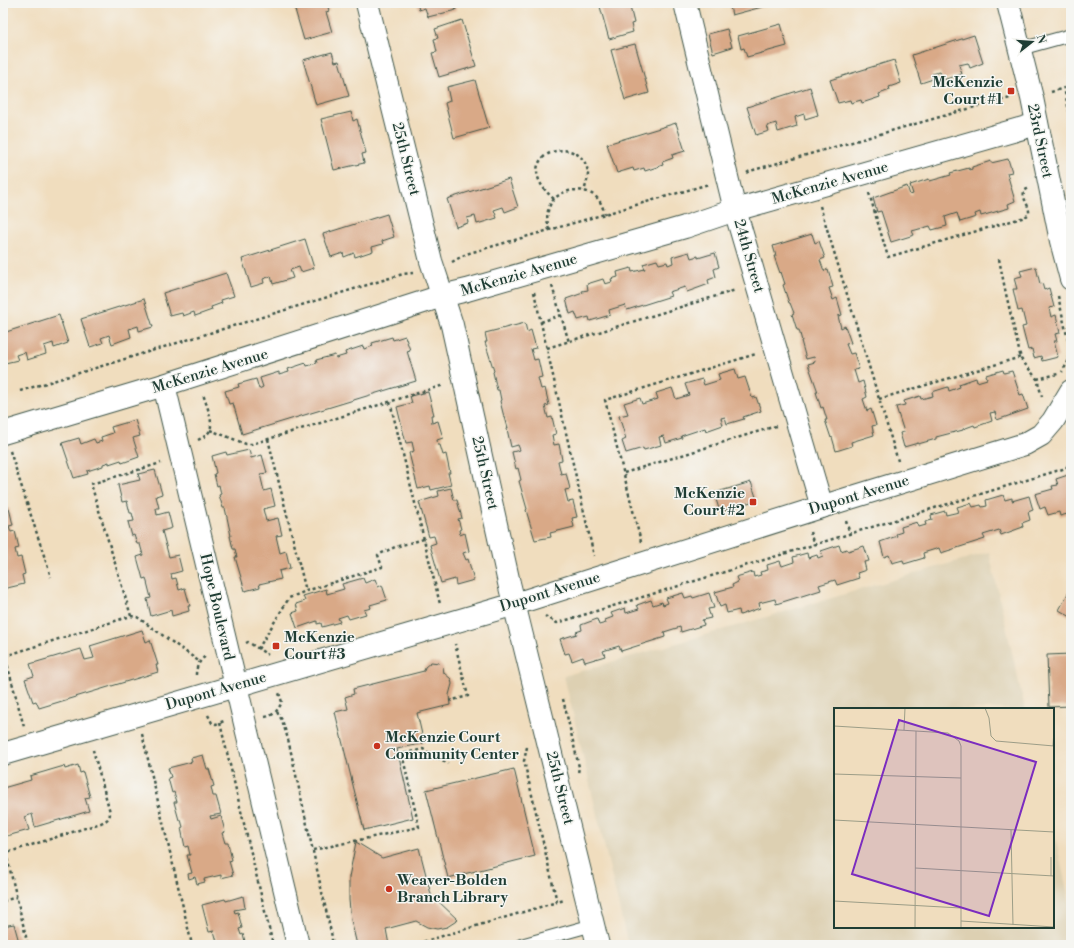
<svg xmlns="http://www.w3.org/2000/svg" width="1074" height="948" viewBox="0 0 1074 948" font-family="'Libre Bodoni',serif">
	<style>
		.built { fill: #ddd0b2 }
		.building { fill: #d9a987 }
		.lines { fill: none; stroke-linecap: round; stroke-linejoin: round }
		.service-casing { stroke: #3e5549; stroke-width: 14 }
		.minor-casing { stroke: #3e5549; stroke-width: 24 }
		.path { stroke: #3e5549; stroke-width: 2.5; stroke-dasharray: 3 3; stroke-linecap: butt }
		.service { stroke: #fff; stroke-width: 12 }
		.minor { stroke: #fff; stroke-width: 22 }
		.poi-dot { fill: #c8321e; stroke: #f6f6f2; stroke-width: 1.5 }
		.labels { text-anchor: middle; dominant-baseline: central; stroke-width: 3; stroke-linejoin: round; paint-order: stroke }
		.poi-label { font-size: 15px; font-weight: bold; fill: #1f3d34; stroke: #f6f6f2; text-anchor: start }
		.street-label { font-size: 15px; fill: #1f3d34; stroke: #f6f6f2 }
		.inset-road { fill: none; stroke: #9c9d87; stroke-width: 1 }
		.view { fill: #7b2cbf; fill-opacity: 0.15; stroke: #7b2cbf; stroke-width: 2 }
		.inset-edge { fill: none; stroke: #1f3d34; stroke-width: 2 }
	</style>
	<rect width="100%" height="100%" fill="#f6f6f2"/>
	<filter id="ink" filterUnits="userSpaceOnUse"><feTurbulence type="fractalNoise" baseFrequency=".025" numOctaves="2"/><feDisplacementMap in="SourceGraphic" scale="8" xChannelSelector="R" yChannelSelector="G"/><feConvolveMatrix kernelMatrix="1 2 1 2 8 2 1 2 1" color-interpolation-filters="sRGB"/></filter>
	<filter id="wash" filterUnits="userSpaceOnUse"><feTurbulence type="fractalNoise" baseFrequency=".012" numOctaves="4" result="noise"/><feDisplacementMap in="SourceGraphic" scale="16" xChannelSelector="R" yChannelSelector="G"/><feGaussianBlur stdDeviation="0.9" result="paint"/><feColorMatrix in="noise" values="0 0 0 0 0 0 0 0 0 0 0 0 0 0 0 0 0 1.4 0 .05"/><feComposite in="paint" operator="in"/></filter>
	<g filter="url(#wash)">
		<rect width="100%" height="100%" fill="#f0ddbe"/>
		<polygon class="built" points="989,552 1025,709 835,709 835,927 1053,927 1053,829 1071,907 1071,945 628,945 564,676"/>
		<g id="blocks">
			<g class="building">
				<polygon points="293,3 327,3 329,11 326,12 332,32 304,40"/>
				<polygon points="417,3 454,3 456,10 428,17 425,8 419,10"/>
				<polygon points="599,3 625,3 627,8 630,7 634,23 631,24 633,32 609,39"/>
				<polygon points="729,3 777,3 732,15"/>
				<polygon points="462,20 476,66 439,77 432,53 437,52 434,39 438,38 435,29"/>
				<polygon points="781,24 787,46 747,57 744,48 741,49 738,36"/>
				<polygon points="727,29 732,47 713,53 708,34"/>
				<polygon points="974,35 983,63 970,68 968,63 959,65 962,74 943,80 940,72 932,74 933,79 921,83 912,55"/>
				<polygon points="635,44 649,93 625,100 611,50"/>
				<polygon points="332,52 335,62 339,61 349,96 316,105 303,60"/>
				<polygon points="894,60 901,83 889,87 890,90 879,94 880,97 862,103 861,100 851,103 850,100 838,103 830,80"/>
				<polygon points="475,80 489,128 454,138 445,103 450,101 447,87"/>
				<polygon points="810,87 818,115 805,119 804,114 795,117 797,126 778,132 776,123 767,126 769,131 756,135 747,107"/>
				<polygon points="351,112 353,121 357,119 366,153 362,154 364,163 334,170 321,119"/>
				<polygon points="676,123 685,151 672,155 673,158 662,162 663,165 645,171 644,168 634,171 633,168 617,173 607,144"/>
				<polygon points="1008,159 1012,172 1007,173 1015,201 1008,204 1009,208 981,216 980,212 975,214 976,217 960,222 957,213 945,217 947,226 932,230 930,226 912,231 914,235 891,242 881,211 877,212 873,198 907,186 910,195 913,194 910,185 929,179 930,181 951,175 950,173 969,168 970,170 972,169 972,167 991,161 991,163"/>
				<polygon points="509,179 518,207 505,212 503,207 494,210 497,218 477,224 475,216 467,218 468,223 456,227 447,199"/>
				<polygon points="387,214 394,237 382,241 383,244 372,247 373,251 355,257 354,253 344,257 343,253 331,257 323,234"/>
				<polygon points="812,234 815,243 819,241 825,258 820,260 824,271 828,269 833,287 829,288 833,300 837,298 842,315 838,316 841,328 845,326 851,343 846,344 850,354 854,353 859,369 854,370 858,383 863,381 867,397 863,399 867,411 871,409 876,425 872,426 874,435 851,442 852,446 836,451 832,437 831,438 825,420 827,420 823,407 821,408 816,392 818,392 808,364 815,362 814,357 806,359 801,341 802,341 799,330 797,330 792,314 794,313 790,303 789,303 783,285 785,284 781,272 780,273 774,256 776,256 773,246"/>
				<polygon points="305,239 314,268 301,272 299,267 290,270 293,278 273,284 271,276 263,279 264,283 251,287 242,259"/>
				<polygon points="689,252 691,258 698,256 698,258 715,253 719,267 714,269 716,277 708,280 709,284 687,292 685,287 669,292 671,296 627,310 625,305 609,310 610,315 590,321 589,317 578,320 575,312 570,314 566,299 583,293 582,291 588,290 587,284 603,279 605,284 612,282 611,279 618,277 617,272 631,268 632,272 645,269 643,264 657,260 659,264 667,262 668,265 673,263 672,257"/>
				<polygon points="1036,267 1040,284 1042,283 1044,290 1049,288 1054,307 1049,308 1051,317 1056,315 1060,333 1055,334 1057,341 1054,341 1058,357 1042,361 1041,356 1034,358 1032,349 1028,350 1022,327 1026,326 1022,310 1018,311 1013,289 1017,289 1014,278 1022,276 1020,271"/>
				<polygon points="226,273 234,296 221,300 222,303 211,307 212,310 195,316 194,312 183,316 182,313 170,316 163,293"/>
				<polygon points="144,299 153,327 139,331 138,326 129,329 131,337 112,344 109,335 101,338 103,343 90,347 81,319"/>
				<polygon points="59,315 68,343 54,348 53,343 44,346 46,354 27,360 25,352 16,355 18,360 5,363 3,357 3,333"/>
				<polygon points="525,323 527,332 531,330 536,348 531,349 534,360 538,359 542,377 538,378 541,389 545,388 549,405 545,406 548,418 552,417 556,434 552,435 554,445 559,444 562,460 558,461 561,474 566,473 570,489 565,490 568,502 573,501 577,517 572,518 574,527 550,533 551,537 535,540 526,510 527,509 519,481 521,480 518,468 516,469 512,452 520,450 518,445 511,447 507,429 508,428 505,417 504,417 500,401 501,400 499,390 497,390 493,372 494,371 485,342 487,342 485,333"/>
				<polygon points="405,336 410,350 407,351 416,381 242,434 233,403 229,404 225,391 239,387 238,384 256,379 259,389 263,387 260,378 279,372 279,375 289,372 288,369 306,363 307,366 317,363 316,360 335,355 336,358 346,355 345,352 363,346 364,349 373,346 372,343 392,337 393,340"/>
				<polygon points="735,369 738,379 745,377 752,398 756,397 761,411 743,417 744,419 727,424 725,417 721,418 723,425 706,431 705,428 681,436 682,438 666,443 664,436 659,437 661,445 644,450 643,448 626,453 622,441 626,439 619,416 628,414 624,403 640,398 642,404 658,399 656,393 672,388 676,399 689,395 685,384 702,379 704,385 720,380 718,374"/>
				<polygon points="1003,370 1004,373 1012,371 1020,395 1023,394 1028,409 997,420 995,412 990,413 992,421 975,427 974,425 963,429 963,430 936,437 936,439 918,444 918,443 904,447 900,433 904,432 896,407 905,405 904,401 920,396 921,399 933,396 932,392 948,387 949,391 960,387 959,384 976,378 977,382 987,379 986,375"/>
				<polygon points="428,392 434,415 431,415 432,423 438,421 443,438 437,440 438,445 440,445 443,455 446,454 450,473 448,473 451,485 431,490 430,486 418,489 409,453 414,451 412,442 406,443 397,407 412,403 410,396"/>
				<polygon points="135,420 140,436 133,438 139,457 122,463 121,460 109,464 109,462 103,464 103,466 87,471 88,474 74,478 62,443 79,438 81,444 94,439 96,443 102,441 101,437 113,433 111,427"/>
				<polygon points="249,450 251,458 262,455 267,473 260,474 264,491 271,489 275,506 263,509 266,521 278,518 282,535 276,536 280,553 286,551 290,568 279,571 281,579 259,584 260,587 245,591 235,557 237,557 235,549 233,549 230,536 231,536 225,508 223,508 219,495 221,494 219,485 217,486 214,474 216,473 212,456 226,452 227,455"/>
				<polygon points="155,470 162,494 156,496 159,508 156,508 157,515 168,512 172,528 162,531 169,557 178,555 182,571 171,574 172,579 176,578 179,590 185,588 190,606 188,606 189,611 172,616 171,610 151,616 147,599 151,598 146,578 143,579 137,557 143,555 140,544 137,544 134,535 132,536 128,522 134,521 132,513 130,513 127,501 122,502 118,485 140,480 138,474"/>
				<polygon points="1071,474 1071,513 1060,516 1059,512 1048,515 1045,507 1040,509 1035,494 1053,489 1052,486 1058,485 1056,479"/>
				<polygon points="751,482 757,500 720,512 714,493"/>
				<polygon points="451,488 454,500 457,500 462,518 458,519 461,529 459,530 460,535 465,533 469,551 463,553 466,560 468,559 474,580 456,585 455,579 441,583 430,545 436,543 434,536 429,537 419,502 439,496 438,491"/>
				<polygon points="1003,495 1005,500 1012,498 1012,501 1029,496 1033,510 1028,512 1030,520 1022,523 1023,527 1001,535 999,530 983,535 985,539 941,553 939,548 923,553 924,558 904,564 903,560 892,563 889,555 884,557 880,542 897,536 896,534 902,532 901,527 917,522 919,527 926,525 925,522 932,520 931,515 945,511 946,515 959,512 957,507 971,503 973,507 981,505 982,507 987,506 986,500"/>
				<polygon points="3,502 5,509 9,508 13,525 9,526 11,532 15,531 19,548 15,549 17,558 21,557 25,574 22,575 24,584 3,589"/>
				<polygon points="839,545 841,551 847,549 848,551 864,546 869,561 864,562 866,570 857,573 859,578 837,585 835,580 819,585 821,590 776,604 775,599 759,603 760,608 740,615 739,610 727,613 725,605 720,607 715,592 733,587 732,585 738,582 736,577 753,572 754,577 761,575 760,572 768,570 767,565 780,561 782,566 794,562 793,557 807,553 808,558 817,555 818,558 823,556 821,551"/>
				<polygon points="363,578 365,583 375,579 378,587 382,585 387,600 370,605 371,608 364,610 366,614 349,619 347,615 338,618 340,622 322,627 321,623 317,624 317,621 297,628 292,613 298,611 296,604 305,601 303,596 326,589 327,594 344,589 342,584"/>
				<polygon points="1071,588 1071,617 1059,610"/>
				<polygon points="683,593 685,598 692,596 693,598 709,593 714,608 708,609 711,618 702,620 704,625 681,632 680,627 664,632 665,637 621,651 619,646 603,651 605,656 585,662 583,657 572,661 569,653 565,654 560,639 577,634 576,632 582,630 581,625 597,619 599,625 606,623 605,620 613,617 611,613 625,608 626,613 639,609 637,605 651,600 653,605 662,602 663,605 668,603 666,598"/>
				<polygon points="142,630 146,642 150,640 158,665 156,665 158,672 39,708 36,701 33,702 25,679 34,676 30,664 81,649 85,660 94,658 90,646"/>
				<polygon points="1071,654 1071,706 1049,707 1047,655"/>
				<polygon points="431,662 439,663 443,667 444,673 451,679 452,684 449,695 450,705 417,713 424,743 397,749 413,818 364,830 335,712 348,709 345,697 354,694 353,689 424,671 425,667"/>
				<polygon points="203,755 207,769 209,769 214,786 211,787 213,796 216,796 221,814 210,816 211,819 221,816 225,832 222,833 225,843 228,843 232,860 229,861 233,875 221,878 221,875 204,879 205,882 197,884 195,877 189,879 188,874 192,873 187,855 190,855 188,846 185,847 181,828 183,827 181,820 179,820 174,802 177,802 174,792 172,793 168,778 171,777 168,768 192,762 191,758"/>
				<polygon points="78,765 80,773 83,772 90,797 85,798 89,811 35,827 32,814 25,817 29,830 3,837 3,788 31,780 30,776 64,766 65,769"/>
				<polygon points="514,769 535,856 448,878 426,790"/>
				<polygon points="356,842 382,858 419,848 433,902 437,900 458,920 447,927 437,929 427,927 416,921 386,929 389,945 357,945 351,920 349,900 349,877"/>
				<polygon points="243,896 245,908 234,910 235,913 238,912 242,928 239,929 241,935 243,934 246,945 218,945 214,931 209,932 202,905 225,899 226,901"/>
				<polygon points="14,924 19,942 16,943 17,945 3,945 3,926"/>
			</g>
		</g>
	</g>
	<g filter="url(#ink)">
		<use href="#blocks" fill-opacity="0" stroke="#3e5549" stroke-width="1"/>
		<g class="lines">
			<g class="service-casing">
				<g id="service">
					<polyline points="1020,49 1071,35"/>
					<polyline points="521,945 593,925"/>
				</g>
			</g>
			<g class="minor-casing">
				<g id="minor">
					<polyline points="367,3 431,261 452,325 509,583 598,945"/>
					<polyline points="685,3 735,210 822,507"/>
					<polyline points="1008,3 1032,98 1061,241 1071,279"/>
					<polyline points="164,385 298,945"/>
					<polyline points="3,433 164,385 442,296 467,290 685,227 735,210 1037,124"/>
					<polyline points="3,754 515,604 840,501 1025,444 1041,435 1053,421 1071,391"/>
				</g>
			</g>
			<g class="path">
				<polyline points="1051,92 1064,88 1071,120"/>
				<polyline points="747,173 750,171 989,103 1011,98"/>
				<path d="M 869,193 L 888,257 L 1025,217 L 1029,214 C 1030,205 1022,200 1024,191 L 1030,187"/>
				<path d="M 554,199 C 503,155 583,129 588,173 C 588,179 586,185 584,191"/>
				<polyline points="820,206 898,461"/>
				<path d="M 549,230 C 547,221 546,214 550,205 C 558,188 586,185 598,199 C 602,204 603,209 605,214"/>
				<polyline points="999,259 1006,294 1021,359 1037,379 1042,397"/>
				<polyline points="452,262 466,254 709,184"/>
				<polyline points="552,286 569,342"/>
				<polyline points="534,292 594,556"/>
				<polyline points="1058,296 1070,349 1068,362 1062,372"/>
				<polyline points="541,322 561,315"/>
				<polyline points="547,348 736,290"/>
				<polyline points="1037,379 1058,374"/>
				<polyline points="20,391 403,274 413,273"/>
				<polyline points="879,399 1021,357"/>
				<polyline points="390,402 440,604"/>
				<polyline points="210,430 246,444 252,444 444,385"/>
				<polyline points="268,439 306,591"/>
				<path d="M 198,440 C 202,438 206,436 209,432 C 215,424 206,404 203,394"/>
				<polyline points="10,451 51,577"/>
				<polyline points="624,473 776,426"/>
				<polyline points="846,521 850,534"/>
				<polyline points="810,532 814,545"/>
				<polyline points="641,542 605,400 756,354"/>
				<polyline points="131,616 91,484 161,463"/>
				<polyline points="545,616 557,623 1066,468 1071,461"/>
				<polyline points="246,643 248,642 268,655"/>
				<polyline points="258,649 289,598 306,591 382,567 378,555 395,547 424,539"/>
				<polyline points="5,656 131,616 137,617 200,662"/>
				<polyline points="3,657 5,656 24,727"/>
				<path d="M 196,675 C 196,666 200,660 207,655"/>
				<polyline points="563,699 579,767 578,773"/>
				<polyline points="449,701 468,696 455,644"/>
				<polyline points="277,712 282,720 288,739 332,937 332,945"/>
				<polyline points="208,715 212,723 216,724 224,721"/>
				<path d="M 265,717 C 274,716 278,710 282,702 L 279,693"/>
				<polyline points="220,723 273,945"/>
				<polyline points="142,734 192,945"/>
				<polyline points="527,747 524,761 557,902 565,900"/>
				<polyline points="313,850 419,827 402,754 423,749 448,764"/>
				<polyline points="6,853 28,945"/>
				<path d="M 3,854 L 101,823 C 107,820 110,819 110,812 L 93,750"/>
				<polyline points="3,901 17,897"/>
				<polyline points="412,945 557,902"/>
			</g>
			<use href="#service" class="service"/>
			<use href="#minor" class="minor"/>
		</g>
	</g>
	<g class="poi-dot">
		<rect x="1007" y="87" width="8" height="8" rx="2"/>
		<rect x="749" y="498" width="8" height="8" rx="2"/>
		<rect x="272" y="642" width="8" height="8" rx="2"/>
		<circle cx="377" cy="746" r="4"/>
		<circle cx="389" cy="889" r="4"/>
	</g>
	<g class="labels">
		<g class="poi-label">
			<text x="1003" y="82" text-anchor="end">McKenzie<tspan x="1003" dy="17">Court #1</tspan></text>
			<text x="745" y="493" text-anchor="end">McKenzie<tspan x="745" dy="17">Court #2</tspan></text>
			<text x="284" y="637">McKenzie<tspan x="284" dy="17">Court #3</tspan></text>
			<text x="385" y="737">McKenzie Court<tspan x="385" dy="17">Community Center</tspan></text>
			<text x="397" y="880">Weaver-Bolden<tspan x="397" dy="17">Branch Library</tspan></text>
		</g>
		<g class="street-label">
			<text transform="translate(1040 141) rotate(78)">23rd Street</text>
			<text transform="translate(406 159) rotate(76)">25th Street</text>
			<text transform="translate(830 183) rotate(-16)">McKenzie Avenue</text>
			<text transform="translate(749 256) rotate(74)">24th Street</text>
			<text transform="translate(519 275) rotate(-16)">McKenzie Avenue</text>
			<text transform="translate(210 371) rotate(-17)">McKenzie Avenue</text>
			<text transform="translate(485 473) rotate(77)">25th Street</text>
			<text transform="translate(859 495) rotate(-17)">Dupont Avenue</text>
			<text transform="translate(550 592) rotate(-17)">Dupont Avenue</text>
			<text transform="translate(217 607) rotate(77)">Hope Boulevard</text>
			<text transform="translate(216 691) rotate(-16)">Dupont Avenue</text>
			<text transform="translate(560 788) rotate(76)">25th Street</text>
		</g>
	</g>
	<g transform="translate(834 708)">
		<rect width="220" height="220" fill="#f0ddbe"/>
		<path class="inset-road" d="M 151,0 L 155,10 L 157,28 L 162,33 L 220,38M 0,18 L 114,25 L 125,33 L 127,38 L 127,220M 70,22 L 71,0M 219,38 L 220,21M 0,66 L 127,70M 0,112 L 220,124M 177,122 L 179,217M 81,160 L 220,168M 217,168 L 217,149M 0,193 L 127,200M 127,213 L 220,219M 81,220 L 82,23"/>
		<path class="view" d="M 65,12 L 202,54 L 155,208 L 18,166 Z"/>
		<rect width="220" height="220" class="inset-edge"/>
	</g>
	<rect width="1074" height="948" fill="none" stroke="#f6f6f2" stroke-width="16"/>
	<g transform="translate(1032 42) rotate(73)" stroke="#f6f6f2" stroke-width="3" paint-order="stroke">
	<path d="M0-3L7 15L0 10L-7 15Z" fill="#1f3d34"/>
	<text y="-6" font-size="11" font-weight="bold" text-anchor="middle" fill="#1f3d34">N</text>
	</g>
</svg>
